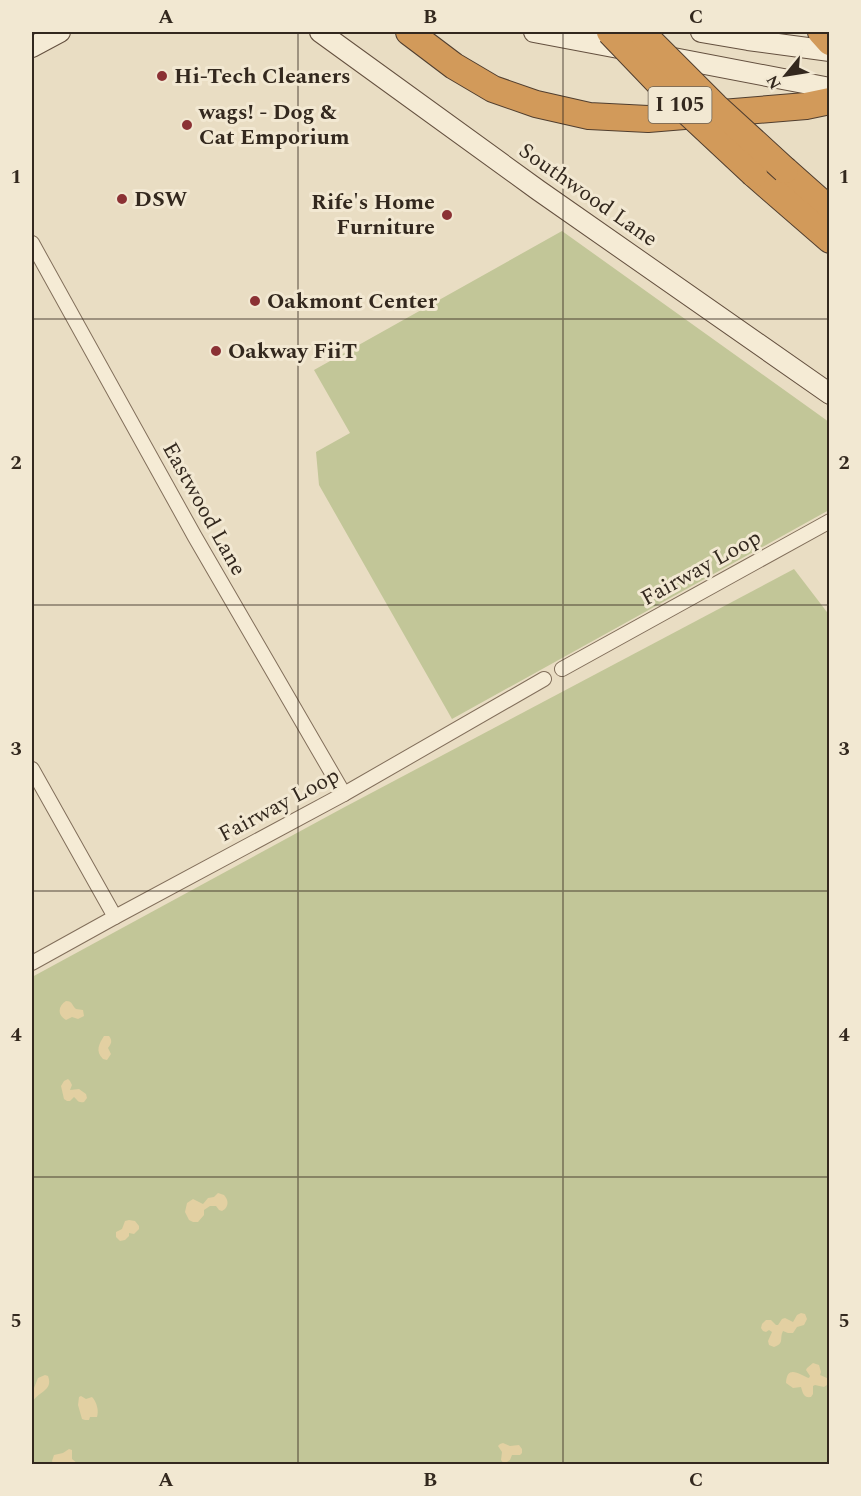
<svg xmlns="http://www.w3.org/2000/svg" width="861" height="1496" viewBox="0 0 861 1496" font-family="Spectral,serif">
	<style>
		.green { fill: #c2c698 }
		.sand { fill: #e3d0a2 }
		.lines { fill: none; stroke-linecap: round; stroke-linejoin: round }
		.street-casing { stroke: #826f5b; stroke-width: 16 }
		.secondary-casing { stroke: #64503f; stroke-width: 22 }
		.highway-casing { stroke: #503e2f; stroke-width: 28 }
		.street { stroke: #f5ebd5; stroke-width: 14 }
		.secondary { stroke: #f5ebd5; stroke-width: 20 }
		.highway { stroke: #d29a5a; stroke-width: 26 }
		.highway-bridge-casing { stroke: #503e2f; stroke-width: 28; stroke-linecap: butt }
		.highway-bridge { stroke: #d29a5a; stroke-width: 26 }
		.grid { fill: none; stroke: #33281e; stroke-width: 1.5; stroke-opacity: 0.55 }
		.poi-dot { fill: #8b3134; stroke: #f2e8d2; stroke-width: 2 }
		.labels { text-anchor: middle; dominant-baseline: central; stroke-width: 6; stroke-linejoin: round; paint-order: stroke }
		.shield { fill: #f2e8d2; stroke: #6c6254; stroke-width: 1.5 }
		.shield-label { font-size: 21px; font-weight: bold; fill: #33281e }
		.poi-label { font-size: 22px; font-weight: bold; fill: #33281e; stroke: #f2e8d2; text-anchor: start }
		.street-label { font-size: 22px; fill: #33281e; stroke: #f2e8d2 }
		.neatline { fill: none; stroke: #33281e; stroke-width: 2 }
		.grid-label { font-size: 20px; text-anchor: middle; font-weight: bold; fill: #33281e }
	</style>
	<rect width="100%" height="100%" fill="#e9ddc3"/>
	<g class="green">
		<polygon points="562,231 829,422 829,510 452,719 319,485 316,452 350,433 314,370"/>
		<polygon points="794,569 830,616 829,1464 32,1464 32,977 341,809"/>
	</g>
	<g class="sand">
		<path d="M 66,1001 C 73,1001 72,1006 76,1009 L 83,1010 L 84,1016 L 78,1019 L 72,1017 L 66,1020 C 57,1015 58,1006 66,1001 Z"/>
		<path d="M 104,1036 L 109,1036 C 113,1041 111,1044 108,1048 L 111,1054 L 107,1060 L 103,1059 C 95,1051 99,1044 104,1036 Z"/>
		<path d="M 68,1079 L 70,1081 L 72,1085 L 70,1090 L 79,1089 L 86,1094 L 87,1098 L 84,1102 C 77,1103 78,1100 74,1097 L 70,1101 L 67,1101 L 64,1099 L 61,1086 L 64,1081 Z"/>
		<path d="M 218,1193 L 224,1195 C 228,1200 229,1204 225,1209 L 222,1211 L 219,1210 L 216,1206 L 210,1206 L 204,1210 L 204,1215 L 198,1222 L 193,1222 L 189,1220 L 185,1212 L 187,1203 L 193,1199 L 203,1204 L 208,1198 L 214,1197 Z"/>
		<polygon points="129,1220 135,1221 139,1226 139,1229 134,1234 129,1233 129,1236 125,1240 120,1241 116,1237 116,1232 122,1229 125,1221"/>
		<path d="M 801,1313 L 805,1314 L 807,1319 L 804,1325 L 797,1327 L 793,1333 L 788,1333 L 783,1331 C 779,1339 785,1343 774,1347 L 769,1345 L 768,1341 L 772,1332 L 769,1330 L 766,1332 L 763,1331 L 761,1328 L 762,1324 L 766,1320 L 771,1320 L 776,1325 L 778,1325 L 782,1319 L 785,1318 L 793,1322 L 797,1315 Z"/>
		<path d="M 813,1363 L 819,1365 L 821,1372 L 820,1375 L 827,1378 L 827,1385 L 824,1387 L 815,1385 L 813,1386 L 813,1394 L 811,1397 C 803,1398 803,1393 801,1387 L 793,1388 L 786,1383 C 787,1363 801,1376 809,1378 L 810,1376 L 806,1370 L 807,1368 Z"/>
		<path d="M 45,1375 L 48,1376 C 54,1392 36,1391 32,1404 L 32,1389 L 34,1388 L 38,1378 Z"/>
		<path d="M 81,1396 L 86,1399 L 92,1397 C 97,1402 99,1411 97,1417 L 90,1417 L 89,1420 L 85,1420 L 82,1419 L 78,1405 L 79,1397 Z"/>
		<polygon points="503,1443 510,1446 519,1445 522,1449 522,1453 520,1455 512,1455 510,1460 504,1464 501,1460 502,1452 498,1446 500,1444"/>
		<polygon points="69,1449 72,1450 72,1459 78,1464 53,1464 52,1461 54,1455 63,1453"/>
	</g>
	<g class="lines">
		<g class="street-casing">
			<g id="street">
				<polyline points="32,243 195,537 344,794"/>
				<polyline points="562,669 830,521"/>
				<polyline points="32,769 115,917"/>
				<polyline points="32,963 115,917 344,794 544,679"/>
			</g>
		</g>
		<g class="secondary-casing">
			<g id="secondary">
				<polyline points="320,32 538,190 830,394"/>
				<polyline points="534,32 629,50"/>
				<polyline points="701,32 748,40 830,51"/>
				<polyline points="32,47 60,32"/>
				<polyline points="663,56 830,88"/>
			</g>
		</g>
		<g class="highway-casing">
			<g id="highway">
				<polyline points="409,32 454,66 493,89 536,104 589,116 648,119 806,106 830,101"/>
				<polyline points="821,32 830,42"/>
				<polyline points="785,170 830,210"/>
				<polyline points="754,174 830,240"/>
			</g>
		</g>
		<use href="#street" class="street"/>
		<use href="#secondary" class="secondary"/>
		<use href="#highway" class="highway"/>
		<g class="highway-bridge-casing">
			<g id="highway-bridge">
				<polyline points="610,32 679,104 754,174"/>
				<polyline points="641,32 715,106 785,170"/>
			</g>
		</g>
		<use href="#highway-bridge" class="highway-bridge"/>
	</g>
	<path class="grid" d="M 298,32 L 298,1464M 563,32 L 563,1464M 32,319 L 830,319M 32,605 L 830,605M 32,891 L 830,891M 32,1177 L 830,1177"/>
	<g class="poi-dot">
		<circle cx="162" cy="76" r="6"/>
		<circle cx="187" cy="125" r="6"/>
		<circle cx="122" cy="199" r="6"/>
		<circle cx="447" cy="215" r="6"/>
		<circle cx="255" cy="301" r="6"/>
		<circle cx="216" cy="351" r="6"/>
	</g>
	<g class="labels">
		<rect class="shield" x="648.5" y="87" width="63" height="36" rx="4.5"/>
		<g class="shield-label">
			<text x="680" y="105">I 105</text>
		</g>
		<g class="poi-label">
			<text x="174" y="76">Hi-Tech Cleaners</text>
			<text x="199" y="112">wags! - Dog &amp;<tspan x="199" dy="25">Cat Emporium</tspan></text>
			<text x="134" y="199">DSW</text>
			<text x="435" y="202" text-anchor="end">Rife's Home<tspan x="435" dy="25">Furniture</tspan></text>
			<text x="267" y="301">Oakmont Center</text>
			<text x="228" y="351">Oakway FiiT</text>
		</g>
		<g class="street-label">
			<text transform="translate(588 195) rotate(35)">Southwood Lane</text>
			<text transform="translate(204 509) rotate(61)">Eastwood Lane</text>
			<text transform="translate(701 568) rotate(-29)">Fairway Loop</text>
			<text transform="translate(279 805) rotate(-28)">Fairway Loop</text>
		</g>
	</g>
	<rect width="861" height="1496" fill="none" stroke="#f2e8d2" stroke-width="66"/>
	<g transform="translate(786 75) rotate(240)" stroke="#f2e8d2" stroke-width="4.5" paint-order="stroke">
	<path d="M0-4.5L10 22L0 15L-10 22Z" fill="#33281e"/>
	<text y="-9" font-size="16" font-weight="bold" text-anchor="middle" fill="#33281e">N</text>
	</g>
	<rect x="33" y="33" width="795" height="1430" class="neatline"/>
	<g class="grid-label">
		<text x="166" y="23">A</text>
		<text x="430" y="23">B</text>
		<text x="696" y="23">C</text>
		<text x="16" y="183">1</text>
		<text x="844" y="183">1</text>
		<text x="16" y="469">2</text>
		<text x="844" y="469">2</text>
		<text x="16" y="755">3</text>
		<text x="844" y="755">3</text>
		<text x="16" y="1041">4</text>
		<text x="844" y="1041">4</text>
		<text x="16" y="1327">5</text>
		<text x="844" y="1327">5</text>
		<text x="166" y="1486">A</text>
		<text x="430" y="1486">B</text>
		<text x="696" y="1486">C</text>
	</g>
</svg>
